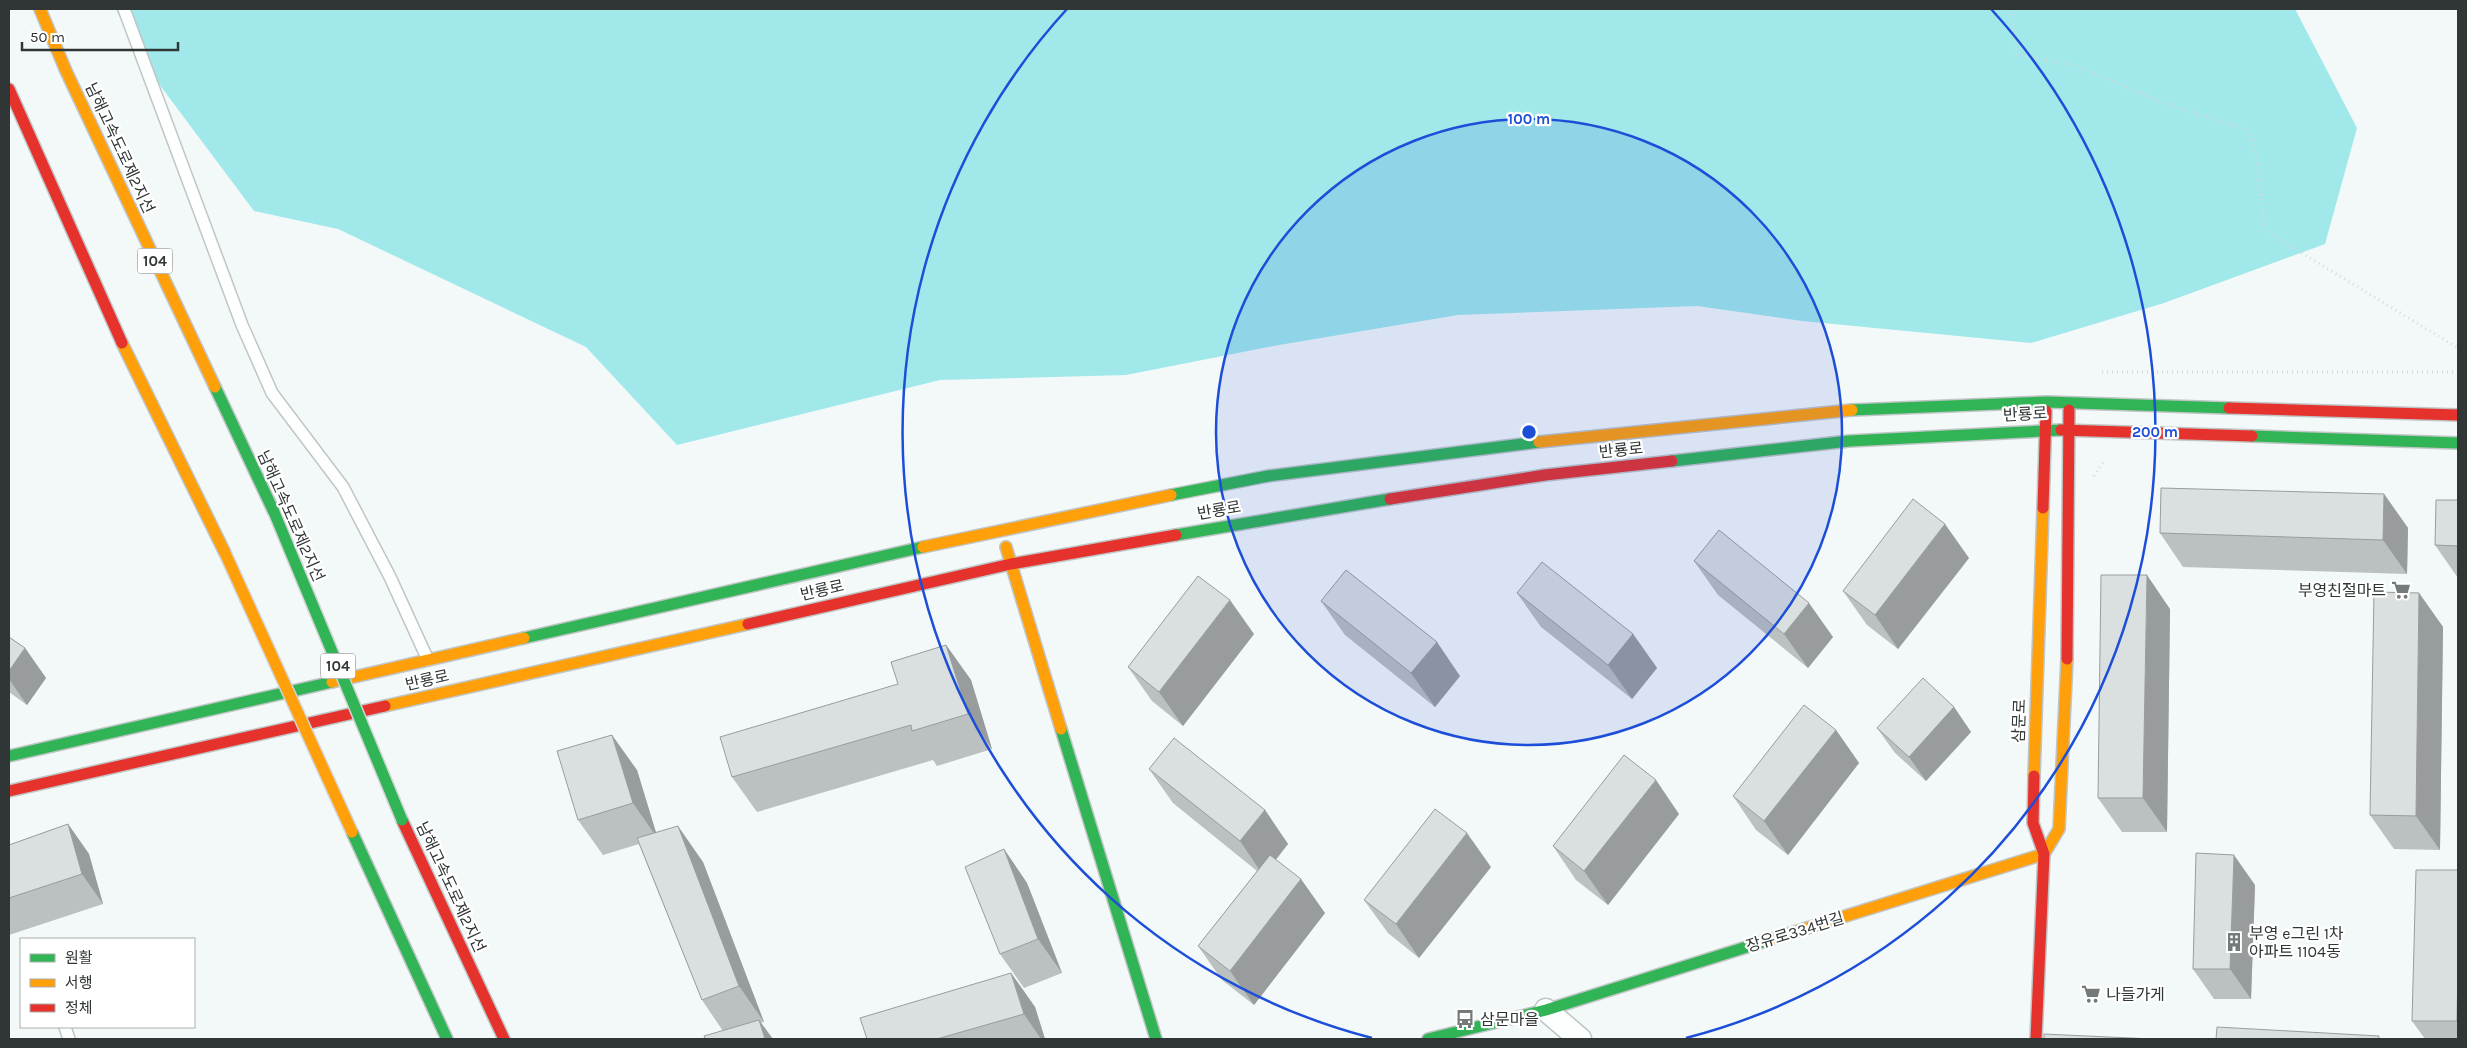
<svg xmlns="http://www.w3.org/2000/svg" width="2467" height="1048" viewBox="0 0 2467 1048" font-family="Karla,'Noto Sans KR',sans-serif">
	<style>
		.forest { fill: #a0e8ea }
		.lines { fill: none; stroke-linecap: round; stroke-linejoin: round }
		.lane-casing { stroke: #c0c5c5; stroke-width: 14 }
		.street-casing { stroke: #c0c5c5; stroke-width: 25 }
		.fast-casing { stroke: #c0c5c5; stroke-width: 14 }
		.slow-casing { stroke: #c0c5c5; stroke-width: 14 }
		.jam-casing { stroke: #c0c5c5; stroke-width: 14 }
		.path { stroke: #d7d9d9; stroke-width: 3; stroke-dasharray: 1 4; stroke-linecap: butt }
		.lane { stroke: #fdfefe; stroke-width: 11 }
		.street { stroke: #fdfefe; stroke-width: 22 }
		.fast { stroke: #30b455; stroke-width: 11 }
		.slow { stroke: #ff9f0a; stroke-width: 11 }
		.jam { stroke: #e5322d; stroke-width: 11 }
		.fast-bridge-casing { stroke: #d2d4d4; stroke-width: 14; stroke-linecap: butt }
		.slow-bridge-casing { stroke: #d2d4d4; stroke-width: 14; stroke-linecap: butt }
		.fast-bridge { stroke: #30b455; stroke-width: 11 }
		.slow-bridge { stroke: #ff9f0a; stroke-width: 11 }
		.wall { fill: #bbc0c0 }
		.shaded-wall { fill: #999c9c }
		.building { fill: #dadfdf; stroke: #999c9c }
		.ring { fill: none; stroke: #1d4ed8; stroke-width: 2.5 }
		.labels { text-anchor: middle; dominant-baseline: central; stroke-width: 4.5; stroke-linejoin: round; paint-order: stroke }
		.shield { fill: #fff; stroke: #6e7272; stroke-width: 1 }
		.shield-label { font-size: 15px; font-weight: bold; fill: #303535 }
		.street-label { font-size: 16px; fill: #303535; stroke: #fff }
		.poi-label { font-size: 16px; fill: #303535; stroke: #fff; text-anchor: start }
		.centre { fill: #1d4ed8; stroke: #fff; stroke-width: 2.5 }
		.ring-label { font-size: 15px; text-anchor: middle; font-weight: bold; fill: #1d4ed8; stroke: #fff; stroke-width: 4.5; stroke-linejoin: round; paint-order: stroke }
	</style>
	<rect width="100%" height="100%" fill="#f3f9f9"/>
	<polygon class="forest" points="116,9 2295,9 2357,128 2325,244 2164,303 2031,343 1802,321 1697,306 1458,315 1279,345 1126,375 940,380 677,445 586,347 338,229 254,211 138,56"/>
	<g class="lines">
		<g class="lane-casing">
			<g id="lane">
				<polyline points="124,9 242,325 272,393 343,487 390,577 428,660"/>
				<polyline points="65,1027 69,1039"/>
			</g>
		</g>
		<g class="street-casing">
			<polyline id="street" points="1546,1010 1580,1039"/>
		</g>
		<g class="fast-casing">
			<g id="fast">
				<polyline points="215,387 274,512"/>
				<polyline points="1852,410 2047,402 2229,408"/>
				<polyline points="2252,436 2458,443"/>
				<polyline points="1672,461 1849,441 2061,430"/>
				<polyline points="1171,495 1268,476 1539,442"/>
				<polyline points="1176,535 1390,499"/>
				<polyline points="524,638 923,547"/>
				<polyline points="1061,729 1156,1039"/>
				<polyline points="9,756 332,682"/>
				<polyline points="352,832 447,1039"/>
				<polyline points="1428,1039 1546,1010 1769,940"/>
			</g>
		</g>
		<g class="slow-casing">
			<g id="slow">
				<polyline points="40,9 66,71 215,387"/>
				<polyline points="122,343 225,553"/>
				<polyline points="1539,442 1852,410"/>
				<polyline points="923,547 1171,495"/>
				<polyline points="1006,547 1061,729"/>
				<polyline points="332,682 524,638"/>
				<polyline points="385,706 748,624"/>
				<polyline points="2034,776 2043,508"/>
				<polyline points="2044,854 2059,829 2067,659"/>
				<polyline points="1769,940 2044,854"/>
			</g>
		</g>
		<g class="jam-casing">
			<g id="jam">
				<polyline points="9,89 122,343"/>
				<polyline points="2229,408 2458,415"/>
				<polyline points="2061,430 2252,436"/>
				<polyline points="1390,499 1545,475 1672,461"/>
				<polyline points="2043,508 2046,411"/>
				<polyline points="748,624 1011,564 1176,535"/>
				<polyline points="2067,659 2069,410"/>
				<polyline points="2034,776 2033,823 2044,854 2036,1039"/>
				<polyline points="9,791 385,706"/>
				<polyline points="402,820 504,1039"/>
			</g>
		</g>
		<g class="path">
			<path d="M 2011,9 L 2017,54 L 2077,66 L 2161,102 L 2248,130 C 2261,162 2261,196 2264,230 L 2458,348"/>
			<polyline points="2102,372 2458,372"/>
			<polyline points="2094,476 2103,462"/>
		</g>
		<use href="#lane" class="lane"/>
		<use href="#street" class="street"/>
		<use href="#fast" class="fast"/>
		<use href="#slow" class="slow"/>
		<use href="#jam" class="jam"/>
		<g class="fast-bridge-casing">
			<polyline id="fast-bridge" points="274,512 402,820"/>
		</g>
		<g class="slow-bridge-casing">
			<polyline id="slow-bridge" points="225,553 352,832"/>
		</g>
		<use href="#fast-bridge" class="fast-bridge"/>
		<use href="#slow-bridge" class="slow-bridge"/>
	</g>
	<g class="wall">
		<polygon points="2384,494 2408,528 2407,574 2183,567 2160,533"/>
		<polygon points="2458,500 2458,578 2435,545"/>
		<polygon points="1969,558 1898,649 1867,625 1843,591"/>
		<polygon points="1694,561 1833,637 1808,668 1718,595"/>
		<polygon points="1517,593 1633,634 1657,668 1632,699 1541,627"/>
		<polygon points="2419,593 2443,627 2440,850 2394,849 2370,815"/>
		<polygon points="1321,601 1460,676 1435,707 1345,635"/>
		<polygon points="2170,609 2167,832 2122,832 2098,798"/>
		<polygon points="1254,634 1183,726 1152,701 1128,667"/>
		<polygon points="9,637 25,648 46,678 27,705 9,692"/>
		<polygon points="946,645 971,680 992,749 937,766 933,760 757,812 732,777 898,684"/>
		<polygon points="1954,707 1971,732 1926,781 1895,753 1877,728"/>
		<polygon points="1836,730 1859,763 1788,855 1756,830 1733,796"/>
		<polygon points="1149,769 1265,810 1288,844 1276,860 1325,913 1254,1005 1222,980 1198,946 1257,871 1173,803"/>
		<polygon points="637,770 656,833 703,862 764,1022 723,1031 702,1000 639,844 603,855 578,820"/>
		<polygon points="1679,814 1608,905 1576,880 1553,846"/>
		<polygon points="68,824 89,854 103,904 9,935 9,845"/>
		<polygon points="1004,849 1027,883 1062,973 1024,988 1000,954"/>
		<polygon points="1491,867 1419,958 1388,933 1364,900"/>
		<polygon points="2458,870 2458,1039 2425,1039 2412,1021"/>
		<polygon points="2255,885 2251,999 2214,999 2193,969"/>
		<polygon points="1011,973 1035,1007 1045,1039 867,1039"/>
	</g>
	<g class="shaded-wall">
		<polygon points="2384,494 2408,528 2407,574 2383,540"/>
		<polygon points="1945,524 1969,558 1898,649 1875,615"/>
		<polygon points="2147,575 2170,609 2167,832 2143,798"/>
		<polygon points="2419,593 2443,627 2440,850 2416,816"/>
		<polygon points="1230,600 1254,634 1183,726 1159,692"/>
		<polygon points="1809,603 1833,637 1808,668 1784,634"/>
		<polygon points="1633,634 1657,668 1632,699 1608,665"/>
		<polygon points="1437,642 1460,676 1435,707 1411,673"/>
		<polygon points="946,645 971,680 992,749 968,714"/>
		<polygon points="25,648 46,678 27,705 9,679 9,671"/>
		<polygon points="1954,707 1971,732 1926,781 1909,757"/>
		<polygon points="1836,730 1859,763 1788,855 1764,821"/>
		<polygon points="612,735 637,770 658,839 633,803"/>
		<polygon points="1656,780 1679,814 1608,905 1584,871"/>
		<polygon points="1265,810 1288,844 1263,875 1240,841"/>
		<polygon points="68,824 89,854 103,904 82,874"/>
		<polygon points="678,826 703,862 764,1022 739,986"/>
		<polygon points="1467,833 1491,867 1419,958 1396,924"/>
		<polygon points="1004,849 1027,883 1062,973 1038,939"/>
		<polygon points="2234,855 2255,885 2251,999 2230,969"/>
		<polygon points="1301,879 1325,913 1254,1005 1230,971"/>
		<polygon points="2458,966 2458,1023 2457,1021"/>
		<polygon points="1011,973 1035,1007 1045,1039 1041,1039 1024,1014"/>
		<polygon points="759,1020 773,1039 765,1039"/>
	</g>
	<g class="building">
		<polygon points="2161,488 2384,494 2383,540 2160,533"/>
		<polygon points="1913,499 1945,524 1875,615 1843,591"/>
		<polygon points="2436,500 2458,500 2458,546 2435,545"/>
		<polygon points="1719,530 1809,603 1784,634 1694,561"/>
		<polygon points="1542,562 1633,634 1608,665 1517,593"/>
		<polygon points="1346,570 1437,642 1411,673 1321,601"/>
		<polygon points="2101,575 2147,575 2143,798 2098,798"/>
		<polygon points="1198,576 1230,600 1159,692 1128,667"/>
		<polygon points="2374,592 2419,593 2416,816 2370,815"/>
		<polygon points="9,637 25,648 9,671"/>
		<polygon points="946,645 968,714 912,731 911,725 732,777 720,737 898,684 891,662"/>
		<polygon points="1923,678 1954,707 1909,757 1877,728"/>
		<polygon points="1804,705 1836,730 1764,821 1733,796"/>
		<polygon points="612,735 633,803 578,820 557,751"/>
		<polygon points="1174,738 1265,810 1240,841 1149,769"/>
		<polygon points="1624,755 1656,780 1584,871 1553,846"/>
		<polygon points="1435,809 1467,833 1396,924 1364,900"/>
		<polygon points="68,824 82,874 9,898 9,845"/>
		<polygon points="678,826 739,986 702,1000 637,838"/>
		<polygon points="1004,849 1038,939 1000,954 965,867"/>
		<polygon points="2196,853 2234,855 2230,969 2193,969"/>
		<polygon points="1270,855 1301,879 1230,971 1198,946"/>
		<polygon points="2416,870 2458,870 2458,966 2457,1021 2412,1021"/>
		<polygon points="1011,973 1024,1014 937,1039 867,1039 860,1018"/>
		<polygon points="759,1020 765,1039 705,1039 704,1036"/>
		<polygon points="2217,1027 2379,1036 2379,1039 2216,1039"/>
		<polygon points="2044,1034 2152,1039 2044,1039"/>
	</g>
	<circle cx="1529" cy="432" r="313" fill="#1d4ed8" fill-opacity=".12"/>
	<g class="ring">
		<circle cx="1529" cy="432" r="313"/>
		<path d="M1372 1038A626 626 0 0 1 1067 9M1991 9A626 626 0 0 1 1686 1038"/>
	</g>
	<defs>
		<g id="supermarket-bare" transform="scale(1.5)"><path d="M-6-5.5h2.5l.6 2H6L4.5 2H-2.5L-4.4-4H-6ZM-1.5 3.2a1.3 1.3 0 1 0 .1 0ZM3 3.2a1.3 1.3 0 1 0 .1 0Z" fill="#747a7a" stroke="#fff" stroke-width="2.5" paint-order="stroke"/></g>
		<g id="building-bare" transform="scale(1.5)"><path d="M-4-6H4V6H1V3H-1V6H-4ZM-2.5-4.3h1.7v1.8h-1.7ZM.8-4.3h1.7v1.8H.8ZM-2.5-1h1.7V.8h-1.7ZM.8-1h1.7V.8H.8Z" fill="#747a7a" stroke="#fff" stroke-width="2.5" paint-order="stroke"/></g>
		<g id="bus-bare" transform="scale(1.5)"><path d="M-5-6H5V4H4V6H2V4H-2V6H-4V4H-5ZM-3.5-4V0h7V-4ZM-3.5 1.2v1.5H-2V1.2ZM2 1.2v1.5H3.5V1.2Z" fill="#747a7a" stroke="#fff" stroke-width="2.5" paint-order="stroke"/></g>
	</defs>
	<g fill-rule="evenodd">
		<use href="#supermarket-bare" x="2401" y="590"/>
		<use href="#building-bare" x="2234" y="942"/>
		<use href="#supermarket-bare" x="2091" y="994"/>
		<use href="#bus-bare" x="1465" y="1019"/>
	</g>
	<g class="labels">
		<g class="shield">
			<rect x="137.5" y="248.5" width="35" height="25" rx="4"/>
			<rect x="320.5" y="653.5" width="35" height="25" rx="4"/>
		</g>
		<g class="shield-label">
			<text x="155" y="261">104</text>
			<text x="338" y="666">104</text>
		</g>
		<g class="street-label">
			<text transform="translate(120 148) rotate(65)">남해고속도로제2지선</text>
			<text transform="translate(2025 414) rotate(-3)">반룡로</text>
			<text transform="translate(1621 450) rotate(-6)">반룡로</text>
			<text transform="translate(1219 510) rotate(-10)">반룡로</text>
			<text transform="translate(291 516) rotate(66)">남해고속도로제2지선</text>
			<text transform="translate(822 590) rotate(-13)">반룡로</text>
			<text transform="translate(427 680) rotate(-13)">반룡로</text>
			<text transform="translate(2019 721) rotate(-88)">삼문로</text>
			<text transform="translate(451 887) rotate(65)">남해고속도로제2지선</text>
			<text transform="translate(1795 932) rotate(-17)">장유로334번길</text>
		</g>
		<g class="poi-label">
			<text x="2386" y="590" text-anchor="end">부영친절마트</text>
			<text x="2249" y="933">부영 e그린 1차<tspan x="2249" dy="18">아파트 1104동</tspan></text>
			<text x="2106" y="994">나들가게</text>
			<text x="1480" y="1019">삼문마을</text>
		</g>
	</g>
	<circle cx="1529" cy="432" r="8" class="centre"/>
	<g class="ring-label">
		<text x="1529" y="124">100 m</text>
		<text x="2155" y="437">200 m</text>
	</g>
	<rect width="2467" height="1048" fill="none" stroke="#303535" stroke-width="20"/>
	<rect x="20" y="938" width="175" height="90" fill="#ffffff" stroke="#acaeae"/>
	<rect x="30" y="954" width="25" height="8" fill="#30b455" stroke="#acaeae"/>
	<text x="65" y="963" font-size="15" fill="#303535">원활</text>
	<rect x="30" y="979" width="25" height="8" fill="#ff9f0a" stroke="#acaeae"/>
	<text x="65" y="988" font-size="15" fill="#303535">서행</text>
	<rect x="30" y="1004" width="25" height="8" fill="#e5322d" stroke="#acaeae"/>
	<text x="65" y="1013" font-size="15" fill="#303535">정체</text>
	<path d="M22 42v8h156v-8" fill="none" stroke="#303535" stroke-width="2.5"/>
	<text x="30" y="42" font-size="15" fill="#303535" stroke="#ffffff" stroke-width="4" paint-order="stroke">50 m</text>
</svg>
